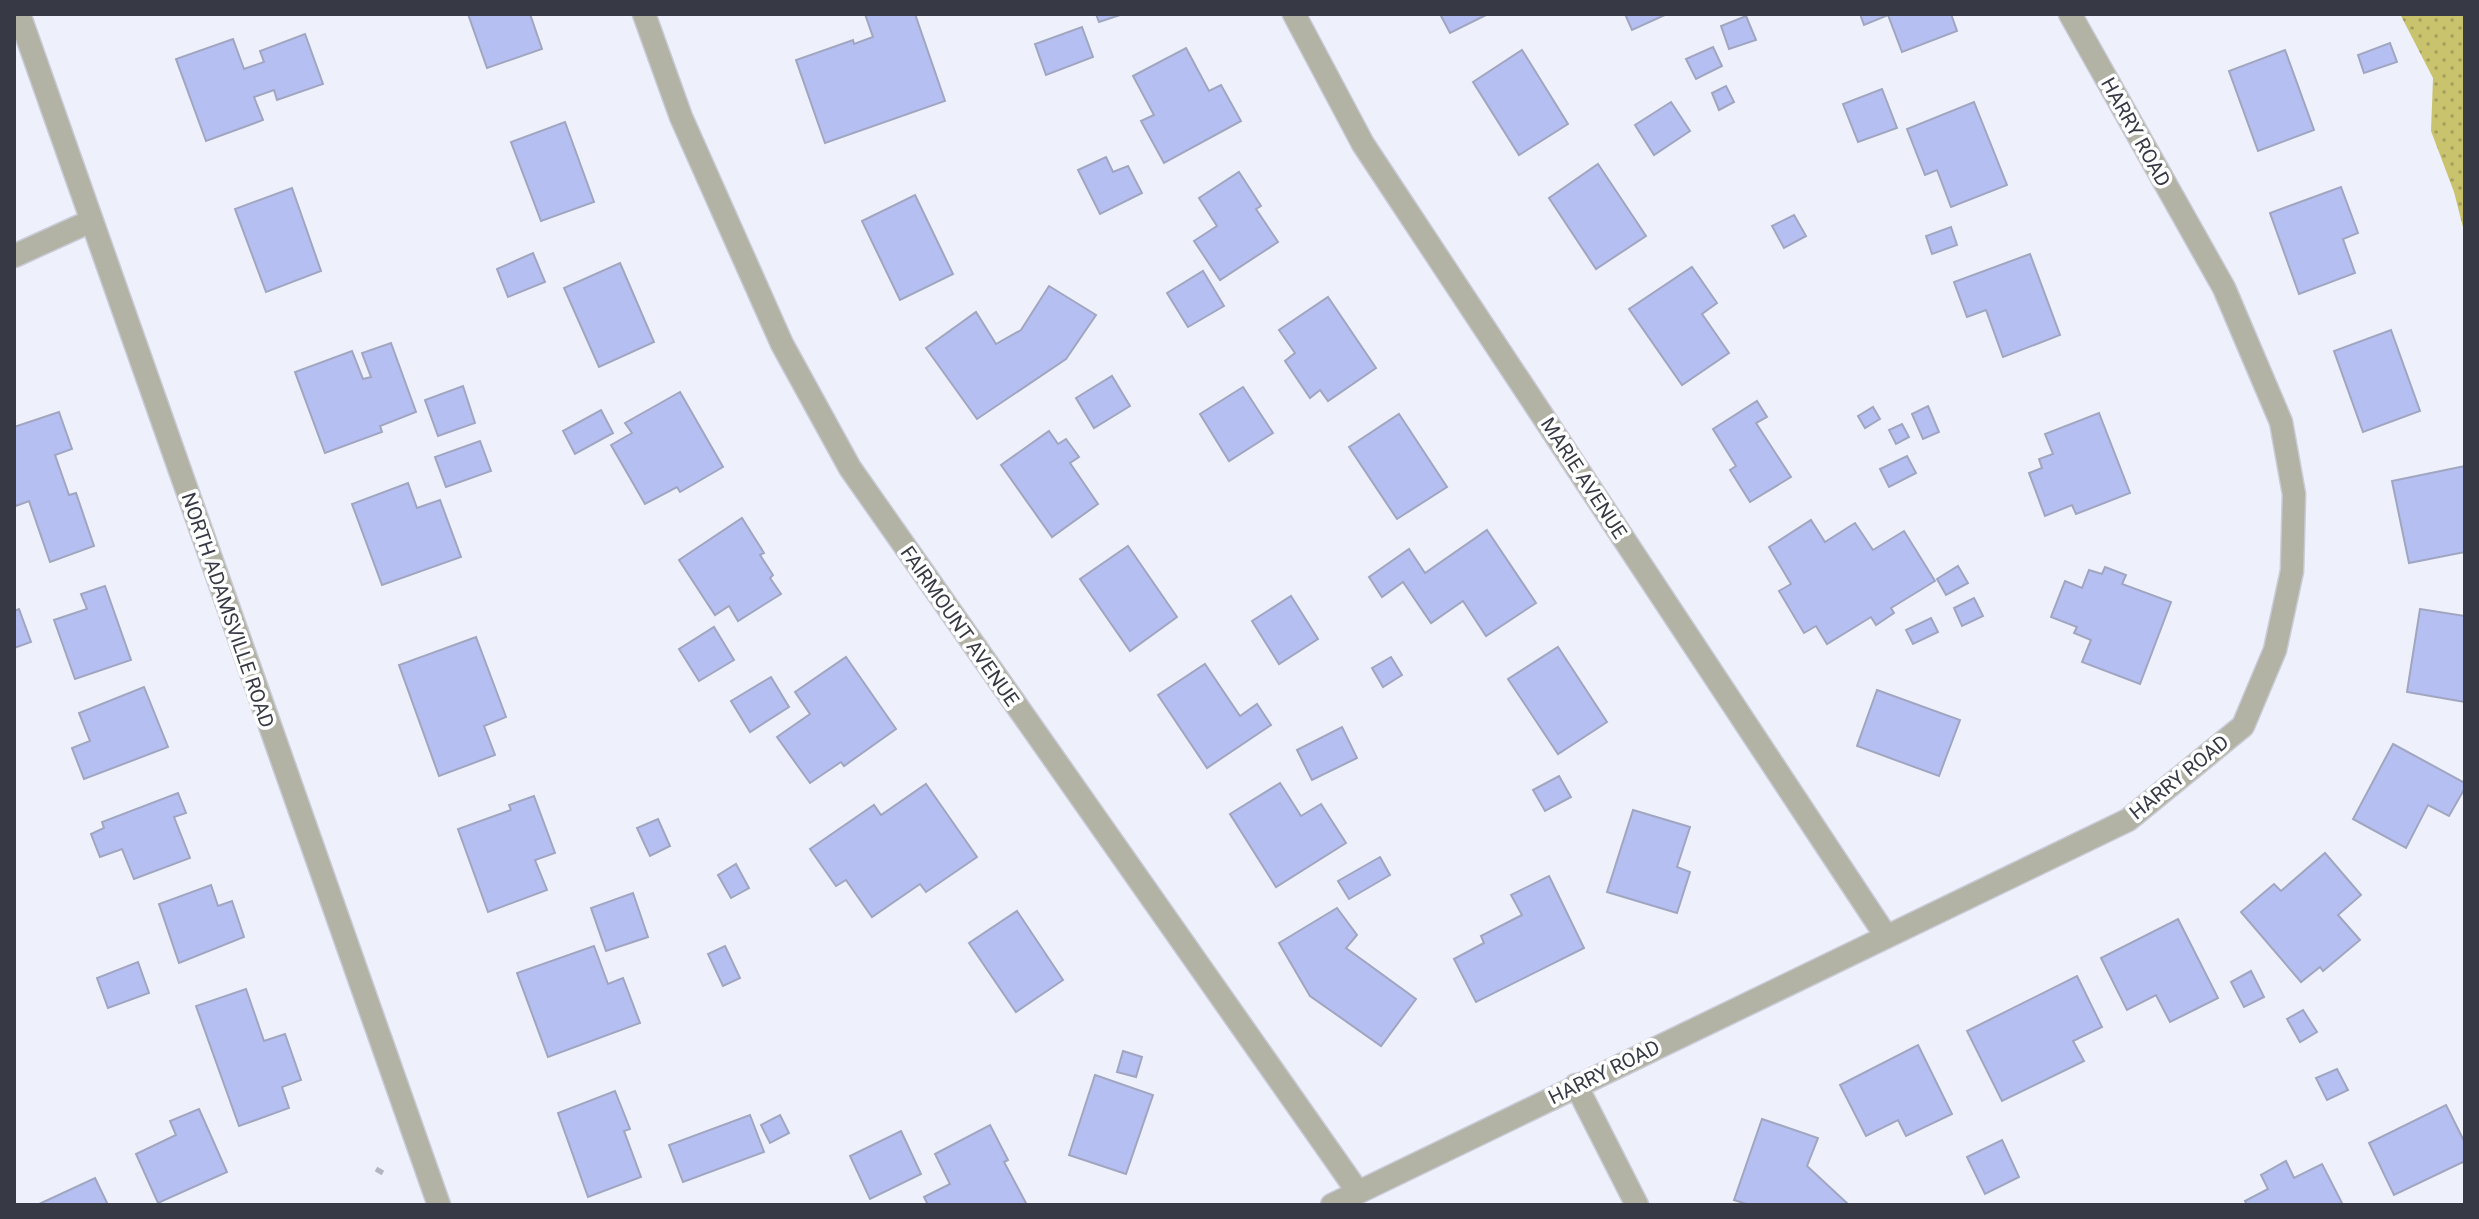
<svg xmlns="http://www.w3.org/2000/svg" width="2479" height="1219" viewBox="0 0 2479 1219" font-family="Roboto,sans-serif">
	<style>
		.grass { fill: url(#grass-dots) }
		.building { fill: #b6bff2; stroke: #a1a6c0; stroke-width: 2 }
		.lines { fill: none; stroke-linecap: round; stroke-linejoin: round }
		.minor-casing { stroke: #c9cbd7; stroke-width: 25 }
		.path { stroke: #b3b5c1; stroke-width: 5; stroke-dasharray: 8 4; stroke-linecap: butt }
		.minor { stroke: #b2b2a5; stroke-width: 22 }
		.labels { text-anchor: middle; dominant-baseline: central; stroke-width: 7; stroke-linejoin: round; paint-order: stroke }
		.street-label { font-size: 20px; fill: #373944; stroke: #fff }
	</style>
	<defs>
		<pattern id="grass-dots" width="8" height="8" patternUnits="userSpaceOnUse" patternTransform="scale(2)"><rect width="8" height="8" fill="#c9c36e"/><path d="M2 2h.1M6 6h.1" fill="none" stroke="#a49f5c" stroke-width="1.8" stroke-linecap="round"/></pattern>
	</defs>
	<rect width="100%" height="100%" fill="#eef0fc"/>
	<polygon class="grass" points="2400,14 2465,14 2465,235 2454,192 2431,131 2433,78"/>
	<g class="building">
		<polygon points="468,14 530,14 542,49 487,68"/>
		<polygon points="865,14 915,14 945,101 825,143 796,60 853,40 854,44 873,37"/>
		<polygon points="1096,14 1123,14 1099,22"/>
		<polygon points="1440,14 1488,14 1450,33"/>
		<polygon points="1625,14 1667,14 1632,30"/>
		<polygon points="1860,14 1951,14 1957,31 1902,52 1888,15 1864,25"/>
		<polygon points="1746,16 1756,40 1729,49 1721,26"/>
		<polygon points="1082,27 1093,57 1046,75 1035,44"/>
		<polygon points="305,34 323,84 277,100 274,90 254,97 263,120 206,141 176,59 233,39 244,69 264,62 260,51"/>
		<polygon points="2390,43 2397,62 2364,73 2358,55"/>
		<polygon points="1713,47 1722,66 1696,79 1686,59"/>
		<polygon points="1186,48 1209,91 1221,85 1241,121 1164,163 1141,121 1154,115 1133,76"/>
		<polygon points="1522,50 1568,124 1519,155 1473,82"/>
		<polygon points="2285,50 2314,130 2258,151 2229,71"/>
		<polygon points="1726,86 1734,102 1719,110 1712,93"/>
		<polygon points="1882,89 1897,128 1858,142 1843,104"/>
		<polygon points="1671,102 1690,131 1654,155 1635,125"/>
		<polygon points="1974,102 2007,185 1951,207 1937,170 1925,175 1907,129"/>
		<polygon points="565,122 594,202 541,221 511,142"/>
		<polygon points="1106,157 1113,172 1128,166 1142,193 1100,214 1078,170"/>
		<polygon points="1598,164 1646,236 1596,269 1549,198"/>
		<polygon points="1239,172 1261,206 1256,209 1278,242 1220,280 1194,241 1217,226 1199,198"/>
		<polygon points="2341,187 2358,233 2343,239 2355,273 2299,294 2270,213"/>
		<polygon points="292,188 321,271 266,292 235,209"/>
		<polygon points="915,195 953,274 900,300 862,221"/>
		<polygon points="1794,215 1806,236 1784,248 1772,226"/>
		<polygon points="1951,227 1957,245 1932,254 1926,236"/>
		<polygon points="533,253 545,282 508,297 497,269"/>
		<polygon points="2030,254 2060,335 2003,357 1986,310 1967,317 1954,282"/>
		<polygon points="620,263 654,342 599,367 564,288"/>
		<polygon points="1692,267 1717,303 1702,314 1729,353 1682,385 1629,309"/>
		<polygon points="1203,271 1224,306 1188,327 1167,293"/>
		<polygon points="1049,286 1096,315 1066,359 977,419 926,348 976,312 996,344 1021,330"/>
		<polygon points="1328,297 1376,368 1328,401 1320,390 1310,398 1285,361 1295,353 1279,330"/>
		<polygon points="2391,330 2420,411 2363,432 2334,351"/>
		<polygon points="391,343 416,412 380,426 382,432 325,453 295,372 352,351 363,379 371,377 362,353"/>
		<polygon points="1112,376 1130,406 1094,428 1076,398"/>
		<polygon points="463,386 475,423 438,436 425,400"/>
		<polygon points="1243,387 1273,433 1229,461 1200,414"/>
		<polygon points="680,392 723,467 680,492 677,487 645,504 611,445 632,433 625,423"/>
		<polygon points="1757,401 1767,417 1756,423 1791,477 1750,502 1730,470 1736,466 1713,429"/>
		<polygon points="1928,406 1939,432 1923,439 1912,414"/>
		<polygon points="1873,407 1880,419 1865,428 1858,416"/>
		<polygon points="601,410 613,433 575,454 563,431"/>
		<polygon points="59,412 72,449 55,455 69,495 76,493 94,546 50,562 29,501 16,506 14,500 14,427"/>
		<polygon points="2099,413 2130,493 2076,514 2072,505 2045,516 2029,473 2042,468 2039,459 2053,454 2045,434"/>
		<polygon points="1399,414 1447,487 1397,519 1349,447"/>
		<polygon points="1902,424 1909,437 1896,444 1889,430"/>
		<polygon points="1049,431 1058,444 1066,439 1079,457 1070,463 1098,504 1052,537 1001,465"/>
		<polygon points="480,441 491,471 446,487 435,457"/>
		<polygon points="1907,456 1916,473 1889,487 1880,469"/>
		<polygon points="2465,466 2465,552 2409,563 2392,481"/>
		<polygon points="408,483 417,508 440,500 461,557 382,585 352,504"/>
		<polygon points="742,518 764,553 760,555 773,575 770,578 781,594 738,621 729,606 715,615 679,560"/>
		<polygon points="1811,520 1825,542 1855,523 1873,550 1904,531 1935,581 1891,608 1894,613 1876,625 1871,617 1827,644 1816,626 1804,633 1779,591 1791,584 1769,547"/>
		<polygon points="1487,530 1536,603 1486,636 1463,601 1431,623 1403,582 1382,597 1369,577 1409,549 1425,573"/>
		<polygon points="1128,546 1177,617 1130,651 1080,579"/>
		<polygon points="1958,566 1968,583 1946,595 1937,579"/>
		<polygon points="2105,567 2126,575 2122,584 2171,602 2140,684 2082,662 2091,640 2074,633 2077,627 2051,617 2065,581 2082,588 2089,570 2102,574"/>
		<polygon points="105,586 131,660 75,679 54,620 87,609 81,594"/>
		<polygon points="1291,596 1318,639 1279,664 1252,621"/>
		<polygon points="1974,598 1983,616 1962,626 1954,608"/>
		<polygon points="19,609 31,642 14,648 14,611"/>
		<polygon points="2420,609 2465,616 2465,702 2407,692"/>
		<polygon points="1931,618 1938,632 1913,644 1906,630"/>
		<polygon points="714,627 734,660 699,681 679,649"/>
		<polygon points="476,637 506,717 484,726 495,755 439,776 399,665"/>
		<polygon points="1558,647 1607,722 1558,754 1508,679"/>
		<polygon points="846,657 896,729 844,766 841,762 810,783 777,737 810,714 795,692"/>
		<polygon points="1391,657 1402,675 1383,687 1372,668"/>
		<polygon points="1205,664 1240,716 1257,704 1271,725 1207,768 1158,695"/>
		<polygon points="771,677 789,707 750,732 731,701"/>
		<polygon points="144,687 168,747 84,779 72,748 90,741 79,713"/>
		<polygon points="1877,690 1960,720 1939,776 1857,746"/>
		<polygon points="1342,727 1357,758 1312,780 1297,750"/>
		<polygon points="2393,744 2465,783 2465,788 2449,816 2428,805 2406,848 2353,819"/>
		<polygon points="1559,776 1571,797 1545,811 1533,790"/>
		<polygon points="1280,783 1301,816 1321,804 1346,843 1276,887 1230,814"/>
		<polygon points="926,784 977,857 926,892 920,884 872,917 846,880 836,886 810,849 874,805 881,815"/>
		<polygon points="178,793 186,813 174,817 190,858 134,879 122,849 100,857 91,834 104,828 102,822"/>
		<polygon points="534,796 555,853 535,860 547,890 488,912 458,829 511,810 509,805"/>
		<polygon points="1633,810 1690,827 1677,867 1690,872 1677,913 1607,892"/>
		<polygon points="658,819 670,846 650,856 637,828"/>
		<polygon points="2325,853 2361,895 2338,915 2360,940 2323,971 2320,967 2301,982 2241,912 2274,884 2281,891"/>
		<polygon points="1380,857 1390,875 1349,899 1338,881"/>
		<polygon points="736,864 749,888 731,898 718,875"/>
		<polygon points="1549,876 1584,948 1476,1002 1454,959 1484,943 1481,936 1522,915 1511,895"/>
		<polygon points="211,885 218,906 232,901 244,937 179,963 159,904"/>
		<polygon points="633,893 648,937 606,951 591,908"/>
		<polygon points="1337,908 1357,935 1346,948 1416,999 1381,1046 1310,996 1279,943"/>
		<polygon points="1017,911 1063,980 1016,1012 969,943"/>
		<polygon points="2178,919 2218,998 2170,1022 2156,995 2127,1010 2101,958"/>
		<polygon points="594,946 608,984 623,978 640,1023 548,1057 517,973"/>
		<polygon points="725,946 740,978 723,986 708,954"/>
		<polygon points="138,962 149,993 108,1008 97,978"/>
		<polygon points="2251,971 2264,997 2244,1007 2231,982"/>
		<polygon points="2077,976 2102,1027 2073,1041 2084,1061 2002,1101 1967,1031"/>
		<polygon points="246,989 264,1041 285,1034 301,1080 282,1087 289,1108 239,1126 196,1006"/>
		<polygon points="2303,1010 2317,1032 2300,1042 2287,1019"/>
		<polygon points="1918,1045 1952,1114 1906,1136 1898,1120 1866,1136 1840,1085"/>
		<polygon points="1123,1051 1142,1057 1136,1077 1117,1072"/>
		<polygon points="2337,1069 2348,1090 2327,1100 2316,1078"/>
		<polygon points="1095,1075 1153,1095 1126,1174 1069,1155"/>
		<polygon points="615,1091 630,1129 624,1131 641,1177 588,1197 558,1113"/>
		<polygon points="2446,1105 2465,1143 2465,1161 2394,1195 2369,1143"/>
		<polygon points="199,1109 227,1172 158,1203 136,1154 176,1135 170,1121"/>
		<polygon points="750,1115 764,1152 683,1182 669,1145"/>
		<polygon points="780,1115 789,1133 770,1143 761,1125"/>
		<polygon points="1762,1119 1818,1138 1807,1166 1849,1205 1750,1205 1734,1200"/>
		<polygon points="990,1125 1008,1160 1004,1162 1027,1205 928,1205 924,1197 950,1184 935,1154"/>
		<polygon points="901,1131 921,1174 870,1199 850,1156"/>
		<polygon points="2002,1140 2019,1177 1985,1194 1967,1157"/>
		<polygon points="2286,1161 2294,1178 2322,1164 2343,1205 2247,1205 2245,1201 2268,1189 2261,1175"/>
		<polygon points="95,1178 108,1205 37,1205"/>
	</g>
	<g class="lines">
		<g class="minor-casing">
			<g id="minor">
				<polyline points="19,14 439,1205"/>
				<polyline points="644,14 681,117 782,344 850,468 1358,1192"/>
				<polyline points="1294,14 1363,144 1886,936"/>
				<polyline points="14,256 91,221"/>
				<polyline points="1576,1085 1637,1205"/>
				<polyline points="1332,1205 2128,820 2243,726 2275,650 2292,571 2294,494 2281,422 2224,288 2070,14"/>
			</g>
		</g>
		<polyline class="path" points="376,1169 383,1173"/>
		<use href="#minor" class="minor"/>
	</g>
	<g class="labels">
		<g class="street-label">
			<text transform="translate(2136 132) rotate(61)">HARRY ROAD</text>
			<text transform="translate(1584 478) rotate(57)">MARIE AVENUE</text>
			<text transform="translate(228 610) rotate(71)">NORTH ADAMSVILLE ROAD</text>
			<text transform="translate(960 626) rotate(55)">FAIRMOUNT AVENUE</text>
			<text transform="translate(2179 777) rotate(-39)">HARRY ROAD</text>
			<text transform="translate(1604 1072) rotate(-26)">HARRY ROAD</text>
		</g>
	</g>
	<rect width="2479" height="1219" fill="none" stroke="#373944" stroke-width="32"/>
</svg>
